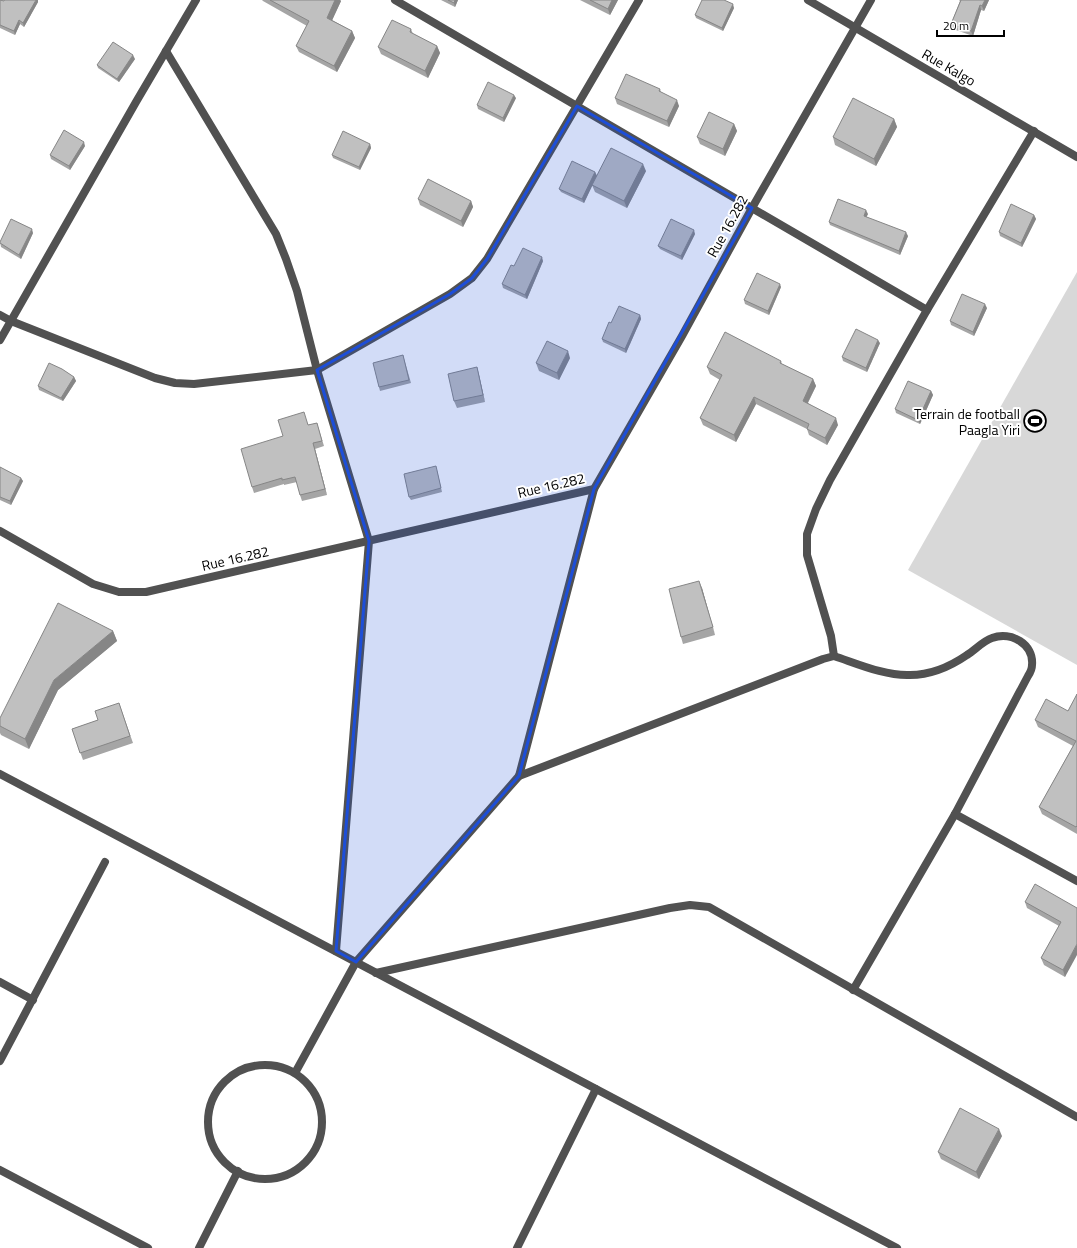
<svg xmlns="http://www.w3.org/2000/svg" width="1077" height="1248" viewBox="0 0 1077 1248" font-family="'Titillium Web',sans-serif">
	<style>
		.green { fill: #d8d8d8 }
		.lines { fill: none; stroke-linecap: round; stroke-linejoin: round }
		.street { stroke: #515151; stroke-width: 8 }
		.wall { fill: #a5a5a5 }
		.shaded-wall { fill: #868686 }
		.building { fill: #c0c0c0; stroke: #868686 }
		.marked { fill: #1d4ed8; fill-opacity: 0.2; stroke: #1d4ed8; stroke-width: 3; stroke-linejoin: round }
		.labels { text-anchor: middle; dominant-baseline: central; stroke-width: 4; stroke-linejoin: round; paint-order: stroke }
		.street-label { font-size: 14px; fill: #000; stroke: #fff }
		.poi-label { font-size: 14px; fill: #000; stroke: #fff; text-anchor: end }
	</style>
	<rect width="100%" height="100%" fill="#fff"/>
	<polygon class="green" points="1077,272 1077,665 908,570"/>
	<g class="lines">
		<g class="street">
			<polyline points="395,0 927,310"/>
			<polyline points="808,0 1077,157"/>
			<polyline points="166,51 276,234 286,259 297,291 317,370 369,541 336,951"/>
			<polyline points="0,315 11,321 155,378 175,383 194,384 317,370 450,294 472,278 487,259 639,0"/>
			<polyline points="0,340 136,102 196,0"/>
			<polyline points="0,531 93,584 119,592 146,592 594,489 682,336 752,208 871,0"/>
			<path d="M 834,656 C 858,664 885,676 910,675 C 930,675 951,666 967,655 C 975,650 983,641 992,638 C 1011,631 1034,644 1032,665 C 1032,669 1030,673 1028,676 L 955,814 L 853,990"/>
			<polyline points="0,774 897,1248"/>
			<polyline points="519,776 823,659 834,656 831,636 807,555 807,534 816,509 830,480 927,310 1034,131"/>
			<polyline points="955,814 1077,881"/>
			<polyline points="376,973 670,908 690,905 709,907 1077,1117"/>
			<polyline points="0,982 33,1000"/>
			<polyline points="0,1061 105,862"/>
			<circle cx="265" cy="1122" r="57"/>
			<polyline points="295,1073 356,962 519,776 594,489"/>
			<polyline points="0,1170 148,1248"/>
			<polyline points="199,1248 238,1171"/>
			<polyline points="517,1248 596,1089"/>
		</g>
	</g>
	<g class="wall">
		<polygon points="0,0 4,1 38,2 24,27 20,24 15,35 0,28"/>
		<polygon points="262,0 340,0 341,1 332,20 352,31 355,38 337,72 299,52 296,46 307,26 263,1"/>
		<polygon points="441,0 458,0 455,7"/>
		<polygon points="580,0 618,0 610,15"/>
		<polygon points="959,0 989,0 984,11 981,10 973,36 953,29 951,24 960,1"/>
		<polygon points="734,8 723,31 696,18 695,15"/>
		<polygon points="411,29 413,34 437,46 440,53 428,78 381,54 378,47"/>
		<polygon points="135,59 119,82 98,68 97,65"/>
		<polygon points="660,89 661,92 679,106 669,127 617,104 615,98"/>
		<polygon points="516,98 504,122 478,109 477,105"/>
		<polygon points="894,119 897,127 876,166 835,145 833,137"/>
		<polygon points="734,124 737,131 725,156 700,144 697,137"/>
		<polygon points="370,144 371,148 360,170 333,158 332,155"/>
		<polygon points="85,146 70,170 51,159 50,155"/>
		<polygon points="646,171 627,208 595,192 592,185 584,203 561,192 559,189 595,172 597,176"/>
		<polygon points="418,199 471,201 473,207 463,227 420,205"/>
		<polygon points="868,214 866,217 908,236 900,255 830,225 829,222"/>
		<polygon points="1034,215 1036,219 1022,247 1000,236 999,232"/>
		<polygon points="33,233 21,259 1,247 0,242"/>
		<polygon points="695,234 682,260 660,249 658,246"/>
		<polygon points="543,261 527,299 503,288 502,284 514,266"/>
		<polygon points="781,287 769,315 745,304 744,300"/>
		<polygon points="987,308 974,336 951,325 950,321"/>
		<polygon points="640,315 641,319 626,353 603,342 602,339 611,323"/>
		<polygon points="880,343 867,372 843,361 842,357"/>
		<polygon points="403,355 411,383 380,391 379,387"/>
		<polygon points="570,358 559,380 539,371 536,363"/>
		<polygon points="781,361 782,364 813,379 816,386 808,403 838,425 827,445 809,435 807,429 756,404 736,442 703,425 700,418 720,380 710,374 707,367"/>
		<polygon points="477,367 479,375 485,402 457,408 454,401"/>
		<polygon points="74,377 76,381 63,401 39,390 38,386"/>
		<polygon points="931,391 933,395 920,424 896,413 895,409"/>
		<polygon points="317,423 324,446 315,449 327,495 302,501 300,495 297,482 284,485 284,484 254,493 252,487 283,436 308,425"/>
		<polygon points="0,467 23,481 11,505 0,500"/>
		<polygon points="437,470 442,492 411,500 409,497"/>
		<polygon points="702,588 715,635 683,644 681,637"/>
		<polygon points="113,631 117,641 58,690 29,749 1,735 0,733 0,726"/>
		<polygon points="1077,694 1077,834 1042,814 1039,807 1073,746 1038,727 1035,720 1068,711"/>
		<polygon points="119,703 133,743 83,760 72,729 98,720"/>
		<polygon points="1025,902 1077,908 1065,977 1044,965 1041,958 1059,926 1027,908"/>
		<polygon points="1002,1136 979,1179 941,1159 938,1152"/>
	</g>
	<g class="shaded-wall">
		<polygon points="36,0 38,0 38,2 24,27 23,23"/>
		<polygon points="335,0 340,0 341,1 330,25 327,18"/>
		<polygon points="455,0 458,0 455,7 454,3"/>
		<polygon points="612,0 618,0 610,15 608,9"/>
		<polygon points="985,0 989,0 984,11 982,6"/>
		<polygon points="733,4 734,8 723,31 722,28"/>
		<polygon points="980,5 981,10 973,36 971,31"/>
		<polygon points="19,20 20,24 15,35 14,31"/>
		<polygon points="352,31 355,38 337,72 334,66"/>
		<polygon points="437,46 440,53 428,78 425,71"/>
		<polygon points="133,55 135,59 119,82 117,79"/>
		<polygon points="514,95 516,98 504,122 503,118"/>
		<polygon points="677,100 679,106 669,127 667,121"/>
		<polygon points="894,119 897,127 876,166 874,159"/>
		<polygon points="734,124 737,131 725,156 723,149"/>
		<polygon points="84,142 85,146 70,170 69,166"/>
		<polygon points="370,144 371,148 360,170 359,167"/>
		<polygon points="643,164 646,171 627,208 624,201"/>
		<polygon points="595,172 597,176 584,203 582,199"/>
		<polygon points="471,201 473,207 463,227 461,221"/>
		<polygon points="866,210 868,214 865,220 864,216"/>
		<polygon points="1034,215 1036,219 1022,247 1021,243"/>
		<polygon points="32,229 33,233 21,259 19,255"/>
		<polygon points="694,230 695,234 682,260 681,256"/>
		<polygon points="906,232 908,236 900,255 899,251"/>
		<polygon points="542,257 543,261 527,299 525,295"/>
		<polygon points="780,284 781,287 769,315 768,311"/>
		<polygon points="985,304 987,308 974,336 973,332"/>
		<polygon points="640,315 641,319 626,353 625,349"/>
		<polygon points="878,340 880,343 867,372 866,368"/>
		<polygon points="568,351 570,358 559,380 557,373"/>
		<polygon points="477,367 479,375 485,402 483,395"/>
		<polygon points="74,377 76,381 63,401 61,398"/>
		<polygon points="813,379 816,386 805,408 803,401"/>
		<polygon points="931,391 933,395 920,424 918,420"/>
		<polygon points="754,397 756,404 736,442 734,435"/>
		<polygon points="836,418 838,425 827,445 825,438"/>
		<polygon points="313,443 315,449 327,495 325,489"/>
		<polygon points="21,478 23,481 11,505 10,501"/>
		<polygon points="699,581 702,588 715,635 713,627"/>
		<polygon points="113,631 117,641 58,690 29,749 25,739 54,680"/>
		<polygon points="1077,944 1077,955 1065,977 1063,970"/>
		<polygon points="999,1129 1002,1136 979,1179 976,1172"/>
	</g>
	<g class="building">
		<polygon points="0,0 4,1 4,0 36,0 23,23 19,20 14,31 0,25"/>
		<polygon points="270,0 335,0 327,18 352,31 334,66 296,46 309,21"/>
		<polygon points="448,0 455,0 454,3"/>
		<polygon points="590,0 612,0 608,9"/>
		<polygon points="702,0 724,0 733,4 722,28 695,15"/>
		<polygon points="961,0 985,0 982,6 980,5 971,31 951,24"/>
		<polygon points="392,20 411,29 410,32 437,46 425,71 378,47"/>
		<polygon points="113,42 133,55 117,79 97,65"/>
		<polygon points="626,74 660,89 659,91 677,100 667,121 615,98"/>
		<polygon points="488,82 514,95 503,118 477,105"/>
		<polygon points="853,98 894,119 874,159 833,137"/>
		<polygon points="709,112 734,124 723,149 697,137"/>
		<polygon points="64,130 84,142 69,166 50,155"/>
		<polygon points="343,131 370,144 359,167 332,155"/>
		<polygon points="611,148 643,164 624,201 592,185"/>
		<polygon points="572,161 595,172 582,199 559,189"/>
		<polygon points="428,179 471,201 461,221 418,199"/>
		<polygon points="838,199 866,210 864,216 906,232 899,251 829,222"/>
		<polygon points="1011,204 1034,215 1021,243 999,232"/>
		<polygon points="11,219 32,229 19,255 0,243 0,242"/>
		<polygon points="671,219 694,230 681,256 658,246"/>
		<polygon points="523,248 542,257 525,295 502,284 511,265 514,266"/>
		<polygon points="757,273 780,284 768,311 744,300"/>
		<polygon points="962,294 985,304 973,332 950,321"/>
		<polygon points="619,306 640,315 625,349 602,339 609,322 611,323"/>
		<polygon points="856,329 878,340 866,368 842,357"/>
		<polygon points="725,332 781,361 780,363 813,379 803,401 836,418 825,438 807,429 809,424 754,397 734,435 700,418 722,375 707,367"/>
		<polygon points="547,341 568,351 557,373 536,363"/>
		<polygon points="403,355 409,380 379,387 373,363"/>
		<polygon points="49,363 62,369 74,377 61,398 38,386"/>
		<polygon points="477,367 483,395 454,401 448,374"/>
		<polygon points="908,381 931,391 918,420 895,409"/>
		<polygon points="304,412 308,425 317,423 322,441 313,443 325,489 300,495 295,477 282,480 282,478 252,487 241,449 283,436 278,420"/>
		<polygon points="436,466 441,488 409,497 404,474"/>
		<polygon points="0,467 21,478 10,501 0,497"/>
		<polygon points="699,581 713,627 681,637 669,589"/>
		<polygon points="58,603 113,631 54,680 25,739 0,726 0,718"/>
		<polygon points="1077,694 1077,826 1076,827 1039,807 1076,741 1035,720 1046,699 1068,711"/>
		<polygon points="119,703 130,736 80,753 72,729 98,720 95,711"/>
		<polygon points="1035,884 1077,908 1077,944 1063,970 1041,958 1061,922 1025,902"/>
		<polygon points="960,1108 999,1129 976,1172 938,1152"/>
	</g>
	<path class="marked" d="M 577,106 L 752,208 L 594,489 L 519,776 L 356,962 L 336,951 L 369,541 L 317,370 L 450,294 L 472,278 L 487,259 Z"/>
	<defs>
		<g id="stadium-ring" transform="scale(1.15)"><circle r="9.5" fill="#fff" stroke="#000" stroke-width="1.5"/><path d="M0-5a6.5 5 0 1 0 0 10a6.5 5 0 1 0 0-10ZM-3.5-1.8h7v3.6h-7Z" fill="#000"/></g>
	</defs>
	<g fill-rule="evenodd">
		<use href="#stadium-ring" x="1035" y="421"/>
	</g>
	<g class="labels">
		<g class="street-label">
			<text transform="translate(949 67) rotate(30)">Rue Kalgo</text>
			<text transform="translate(727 226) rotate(-61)">Rue 16.282</text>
			<text transform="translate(551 485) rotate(-13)">Rue 16.282</text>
			<text transform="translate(235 558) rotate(-13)">Rue 16.282</text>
		</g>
		<g class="poi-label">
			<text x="1020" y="413">Terrain de football<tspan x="1020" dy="16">Paagla Yiri</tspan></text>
		</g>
	</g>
	<path d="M937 30v6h67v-6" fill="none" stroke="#000000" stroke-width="2"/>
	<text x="943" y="30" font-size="12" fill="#000000" stroke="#ffffff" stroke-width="3" paint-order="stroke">20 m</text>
</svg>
